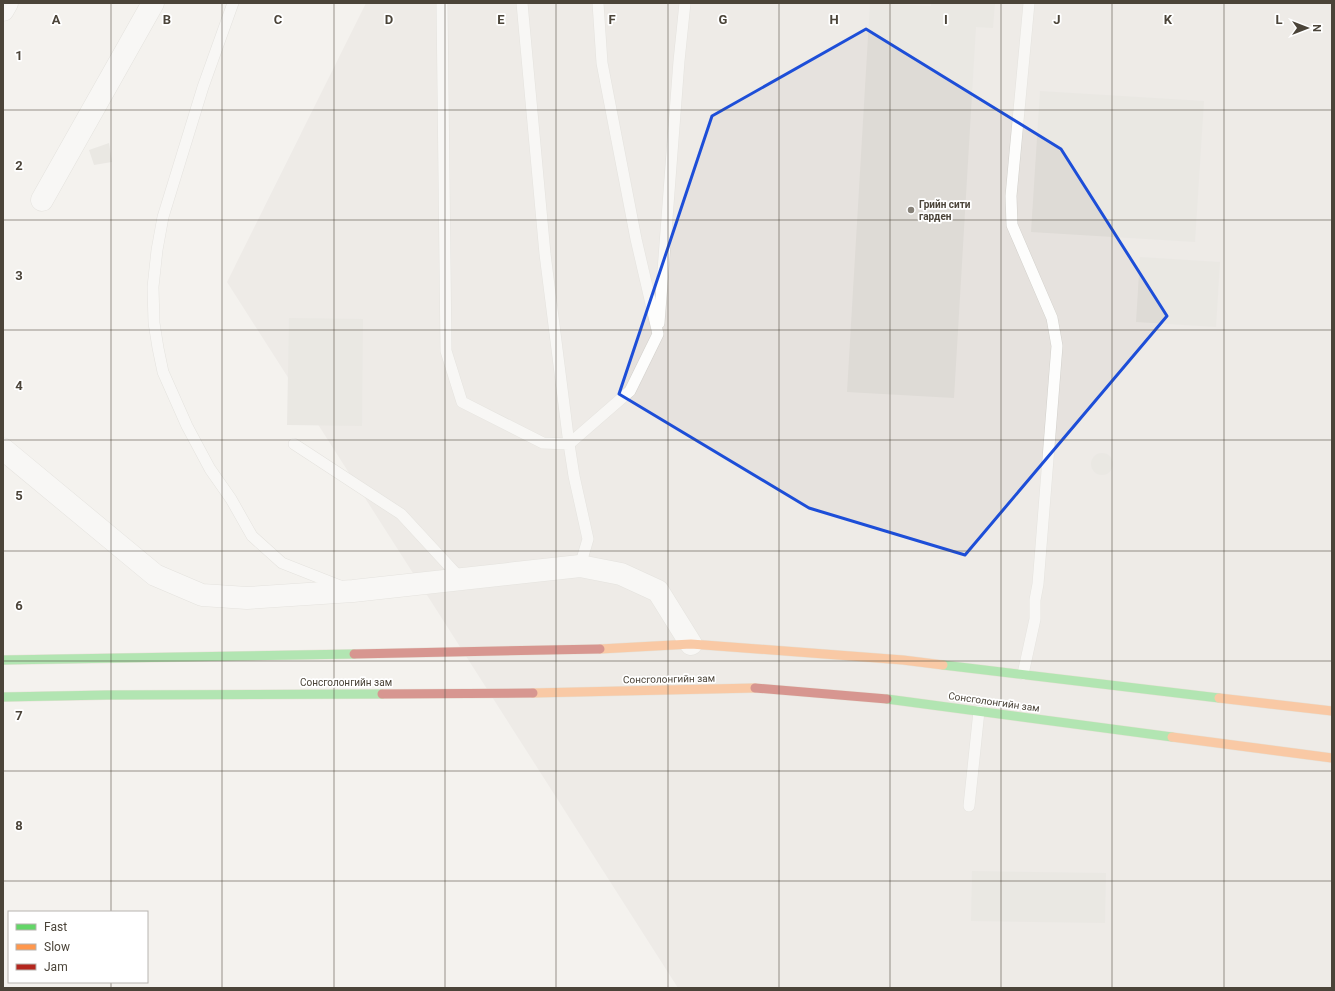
<svg xmlns="http://www.w3.org/2000/svg" width="1335" height="991" viewBox="0 0 1335 991" font-family="Roboto,sans-serif">
	<style>
		.industrial { fill: #e6e2de }
		.building { fill: #dedbd6 }
		.lines { fill: none; stroke-linecap: round; stroke-linejoin: round }
		.lane-casing { stroke: #d2d0cb; stroke-width: 12 }
		.street-casing { stroke: #d2d0cb; stroke-width: 23 }
		.fast-casing { stroke: #d6cebb; stroke-width: 10 }
		.slow-casing { stroke: #d6cebb; stroke-width: 10 }
		.jam-casing { stroke: #d6cebb; stroke-width: 10 }
		.lane { stroke: #fdfdfc; stroke-width: 11 }
		.street { stroke: #fdfdfc; stroke-width: 22 }
		.fast { stroke: #63d668; stroke-width: 9 }
		.slow { stroke: #ff974d; stroke-width: 9 }
		.jam { stroke: #b3261e; stroke-width: 9 }
		.marked { fill: none; stroke: #1d4ed8; stroke-width: 3; stroke-linejoin: round }
		.grid { fill: none; stroke: #4b4439; stroke-width: 1; stroke-opacity: 0.55 }
		.poi-dot { fill: #868178; stroke: #fff; stroke-width: 1.5 }
		.labels { text-anchor: middle; dominant-baseline: central; stroke-width: 3.5; stroke-linejoin: round; paint-order: stroke }
		.poi-label { font-size: 10px; font-weight: bold; fill: #4b4439; stroke: #fff; text-anchor: start }
		.street-label { font-size: 10px; fill: #4b4439; stroke: #fff }
		.grid-label { font-size: 13px; text-anchor: middle; font-weight: bold; fill: #4b4439; stroke: #fff; stroke-width: 3.5; stroke-linejoin: round; paint-order: stroke }
	</style>
	<rect width="100%" height="100%" fill="#f4f2ee"/>
	<polygon class="industrial" points="366,3 1332,3 1332,988 678,988 227,282"/>
	<g class="building">
		<polygon points="870,3 931,6 931,3 995,3 993,28 976,27 954,398 847,392"/>
		<polygon points="1040,91 1204,101 1195,242 1031,232"/>
		<polygon points="109,143 112,162 94,165 89,150"/>
		<polygon points="1140,257 1220,262 1216,327 1136,322"/>
		<polygon points="289,318 363,319 362,426 287,425"/>
		<circle cx="1102" cy="464" r="11"/>
		<polygon points="972,871 1106,873 1105,923 971,921"/>
	</g>
	<g class="lines">
		<g class="lane-casing">
			<g id="lane">
				<polyline points="233,3 203,87 163,217 157,250 153,287 154,323 158,348 163,372 187,426 210,469 231,499 252,536 282,563 343,587"/>
				<polyline points="442,3 446,351 462,402 543,443 569,444 574,476 588,539 580,566"/>
				<polyline points="522,3 545,254 569,444"/>
				<polyline points="659,323 679,61 685,3"/>
				<polyline points="294,444 401,514 461,579"/>
				<polyline points="569,444 630,391 658,334 636,239 602,63 598,3"/>
				<polyline points="1023,674 1035,619 1035,600 1038,584 1057,346 1052,318 1012,225 1011,196 1029,3"/>
				<polyline points="969,806 979,711"/>
			</g>
		</g>
		<g class="street-casing">
			<g id="street">
				<polyline points="3,10 7,3"/>
				<polyline points="42,200 153,3"/>
				<polyline points="3,449 155,575 202,595 247,598 353,591 580,566 621,574 658,591 691,644"/>
			</g>
		</g>
		<g class="fast-casing">
			<g id="fast">
				<polyline points="3,660 354,654"/>
				<polyline points="943,665 1219,698"/>
				<polyline points="3,697 107,695 382,694"/>
				<polyline points="887,699 1172,737"/>
			</g>
		</g>
		<g class="slow-casing">
			<g id="slow">
				<polyline points="600,649 691,644 903,660 943,665"/>
				<polyline points="533,693 755,688"/>
				<polyline points="1219,698 1332,711"/>
				<polyline points="1172,737 1332,758"/>
			</g>
		</g>
		<g class="jam-casing">
			<g id="jam">
				<polyline points="354,654 600,649"/>
				<polyline points="755,688 887,699"/>
				<polyline points="382,694 533,693"/>
			</g>
		</g>
		<use href="#lane" class="lane"/>
		<use href="#street" class="street"/>
		<use href="#fast" class="fast"/>
		<use href="#slow" class="slow"/>
		<use href="#jam" class="jam"/>
	</g>
	<path d="M0 0H1335V991H0ZM 866,29 L 1061,149 L 1167,316 L 965,555 L 809,508 L 619,394 L 712,116 Z" fill="#f4f2ee" fill-opacity=".55" fill-rule="evenodd"/>
	<path class="marked" d="M 866,29 L 1061,149 L 1167,316 L 965,555 L 809,508 L 619,394 L 712,116 Z"/>
	<path class="grid" d="M 111,3 L 111,912M 222,3 L 222,988M 334,3 L 334,988M 445,3 L 445,988M 556,3 L 556,988M 668,3 L 668,988M 779,3 L 779,988M 890,3 L 890,988M 1001,3 L 1001,988M 1112,3 L 1112,988M 1224,3 L 1224,988M 3,110 L 1332,110M 3,220 L 1332,220M 3,330 L 1332,330M 3,440 L 1332,440M 3,551 L 1332,551M 3,661 L 1332,661M 3,771 L 1332,771M 3,881 L 1332,881M 111,982 L 111,988"/>
	<circle class="poi-dot" cx="911" cy="210" r="4"/>
	<g class="labels">
		<g class="poi-label">
			<text x="919" y="204">Грийн сити<tspan x="919" dy="12">гарден</tspan></text>
		</g>
		<g class="street-label">
			<text transform="translate(669 679) rotate(-1)">Сонсголонгийн зам</text>
			<text x="346" y="682">Сонсголонгийн зам</text>
			<text transform="translate(994 702) rotate(8)">Сонсголонгийн зам</text>
		</g>
	</g>
	<g class="grid-label">
		<text x="56" y="24">A</text>
		<text x="167" y="24">B</text>
		<text x="278" y="24">C</text>
		<text x="389" y="24">D</text>
		<text x="501" y="24">E</text>
		<text x="612" y="24">F</text>
		<text x="723" y="24">G</text>
		<text x="834" y="24">H</text>
		<text x="946" y="24">I</text>
		<text x="1057" y="24">J</text>
		<text x="1168" y="24">K</text>
		<text x="1279" y="24">L</text>
		<text x="19" y="60">1</text>
		<text x="19" y="170">2</text>
		<text x="19" y="280">3</text>
		<text x="19" y="390">4</text>
		<text x="19" y="500">5</text>
		<text x="19" y="610">6</text>
		<text x="19" y="720">7</text>
		<text x="19" y="830">8</text>
	</g>
	<rect width="1335" height="991" fill="none" stroke="#4b4439" stroke-width="8"/>
	<rect x="8" y="911" width="140" height="72" fill="#ffffff" stroke="#b7b4b0"/>
	<rect x="16" y="924" width="20" height="6" fill="#63d668" stroke="#b7b4b0"/>
	<text x="44" y="931" font-size="12" fill="#4b4439">Fast</text>
	<rect x="16" y="944" width="20" height="6" fill="#ff974d" stroke="#b7b4b0"/>
	<text x="44" y="951" font-size="12" fill="#4b4439">Slow</text>
	<rect x="16" y="964" width="20" height="6" fill="#b3261e" stroke="#b7b4b0"/>
	<text x="44" y="971" font-size="12" fill="#4b4439">Jam</text>
	<g transform="translate(1307 28) rotate(90)" stroke="#ffffff" stroke-width="3" paint-order="stroke">
	<path d="M0-3L7 15L0 10L-7 15Z" fill="#4b4439"/>
	<text y="-6" font-size="11" font-weight="bold" text-anchor="middle" fill="#4b4439">N</text>
	</g>
</svg>
